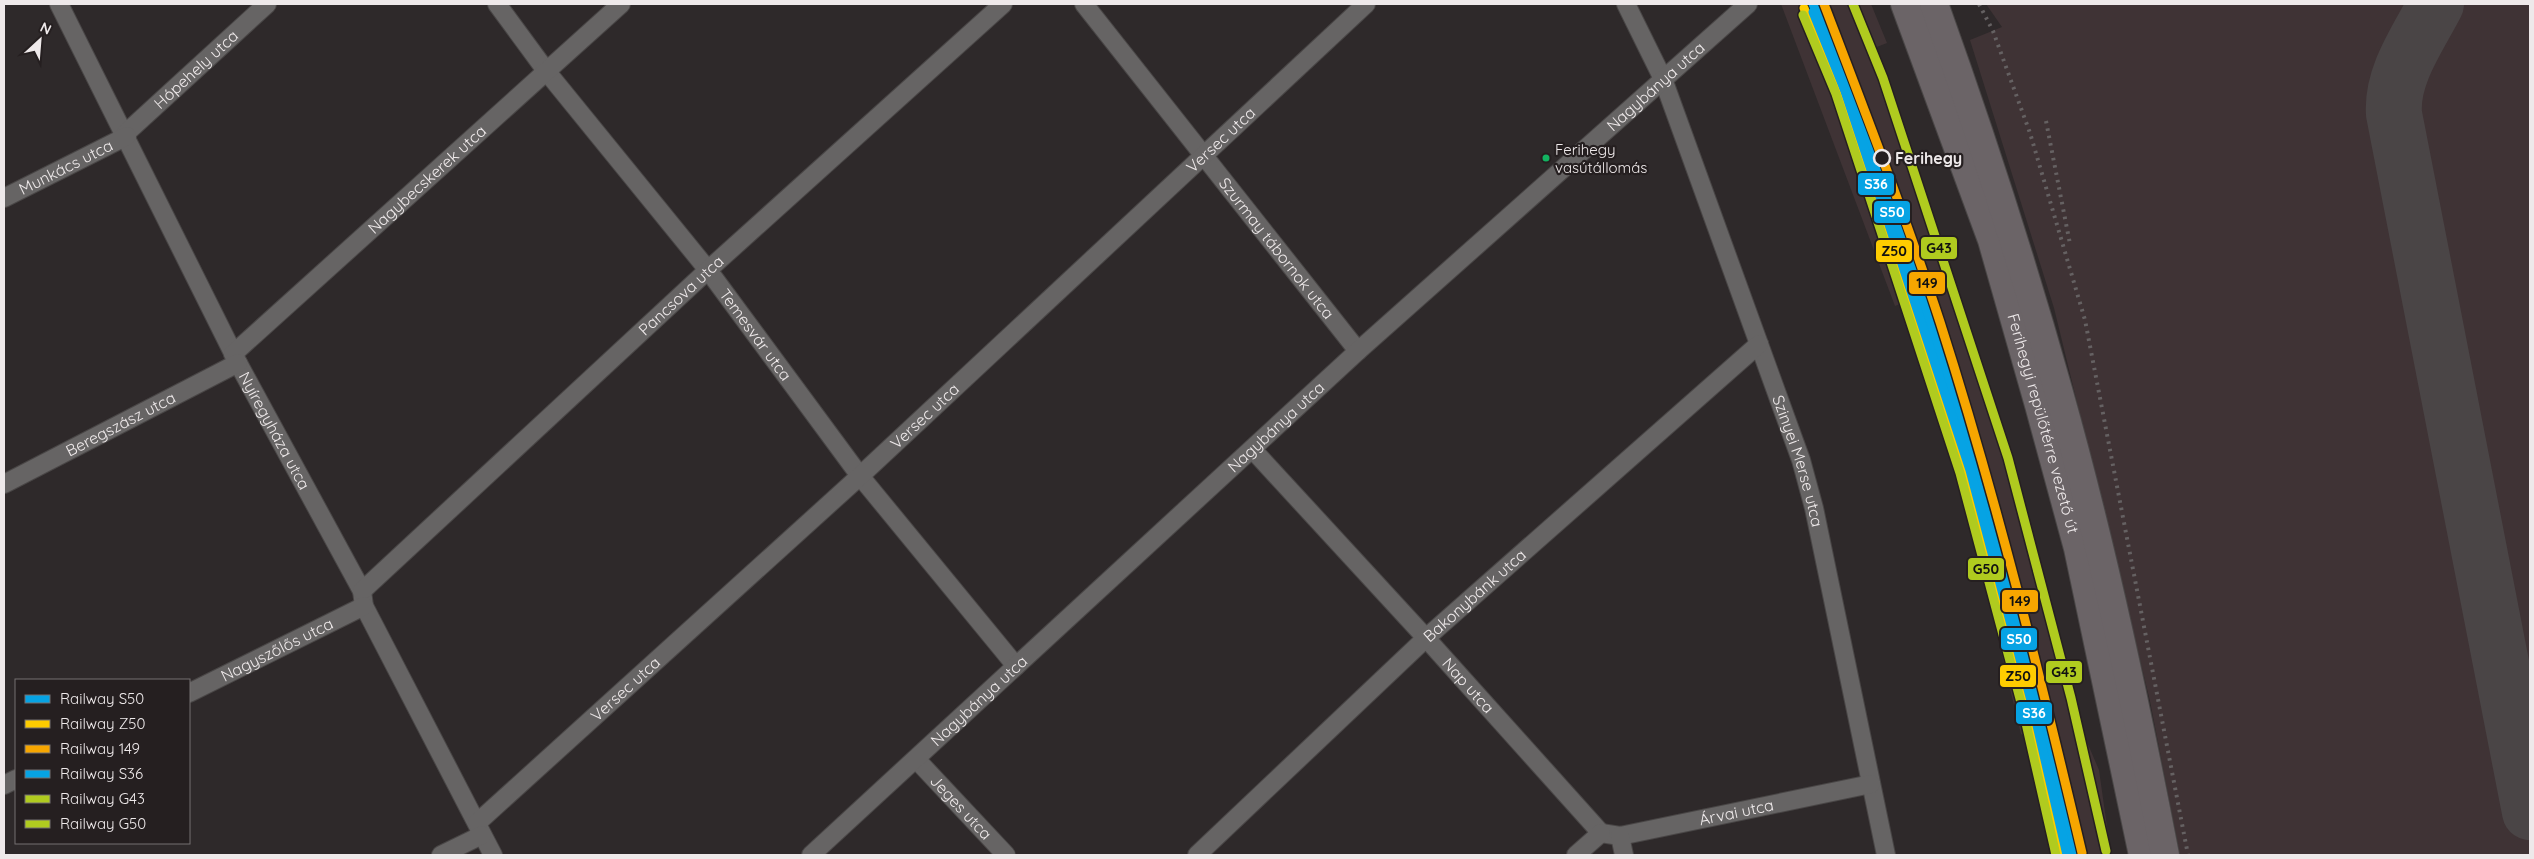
<svg xmlns="http://www.w3.org/2000/svg" width="2534" height="859" viewBox="0 0 2534 859" font-family="Quicksand,sans-serif">
	<style>
		.built { fill: #3f3335 }
		.lines { fill: none; stroke-linecap: round; stroke-linejoin: round }
		.taxiway { stroke: #4a4546; stroke-width: 56 }
		.street-casing { stroke: #494646; stroke-width: 20 }
		.primary-casing { stroke: #494646; stroke-width: 30 }
		.street { stroke: #666464; stroke-width: 18 }
		.primary { stroke: #6b6467; stroke-width: 28 }
		.rail { stroke: #656162; stroke-width: 4; stroke-dasharray: 2.5 5; stroke-linecap: butt }
		.rail-1-casing { stroke: #251f20; stroke-width: 12 }
		.rail-2-casing { stroke: #251f20; stroke-width: 12 }
		.rail-3-casing { stroke: #251f20; stroke-width: 12 }
		.rail-4-casing { stroke: #251f20; stroke-width: 12 }
		.rail-5-casing { stroke: #251f20; stroke-width: 12 }
		.rail-6-casing { stroke: #251f20; stroke-width: 12 }
		.rail-1 { stroke: #06a3e4; stroke-width: 9 }
		.rail-2 { stroke: #fecc00; stroke-width: 9 }
		.rail-3 { stroke: #f7a600; stroke-width: 9 }
		.rail-4 { stroke: #06a3e4; stroke-width: 9 }
		.rail-5 { stroke: #b0cb1f; stroke-width: 9 }
		.rail-6 { stroke: #b0cb1f; stroke-width: 9 }
		.bus-dot { fill: #13b361; stroke: #251f20; stroke-width: 2 }
		.stop-dot { fill: #251f20; stroke: #eee9ea; stroke-width: 2.5 }
		.labels { text-anchor: middle; dominant-baseline: central; stroke-width: 4.5; stroke-linejoin: round; paint-order: stroke }
		.bus-label { font-size: 15px; fill: #eee9ea; stroke: #251f20; text-anchor: start }
		.street-label { font-size: 16px; fill: #eee9ea; stroke: #251f20 }
		.stop-label { font-size: 16px; font-weight: bold; fill: #eee9ea; stroke: #251f20; text-anchor: start }
		.line-badge { stroke: #251f20; stroke-width: 2 }
		.badge-label { font-size: 14px; text-anchor: middle; font-weight: bold; fill: #fff }
		.pale-badge-label { font-size: 14px; text-anchor: middle; font-weight: bold; fill: #111 }
	</style>
	<rect width="100%" height="100%" fill="#2e292a"/>
	<g class="built">
		<polygon points="1781,4 1871,4 1887,43 1869,50 1959,302 2008,458 2069,700 2099,770 2111,855 2057,855 2032,741 2021,734 1959,478 1900,304 1895,306"/>
		<polygon points="1986,4 2530,4 2530,855 2180,855 2150,701 2054,308 1970,40 2002,27"/>
	</g>
	<g class="lines">
		<path class="taxiway" d="M 2436,4 C 2419,37 2391,75 2394,114 L 2530,812"/>
		<g class="street-casing">
			<g id="street">
				<path id="s1" d="M 59,4 L 238,363 L 362,591 L 364,606 L 493,855"/>
				<path id="s2" d="M 497,4 L 547,72 L 708,270 L 860,476 L 1016,666"/>
				<path id="s3" d="M 1084,4 L 1358,351"/>
				<path id="s4" d="M 1626,4 L 1663,79 L 1801,460 L 1814,508 L 1886,855"/>
				<path id="s5" d="M 125,134 L 267,4"/>
				<path id="s6" d="M 4,198 L 127,136"/>
				<path id="s7" d="M 233,354 L 621,4"/>
				<path id="s8" d="M 1253,450 L 1426,638 L 1601,833"/>
				<path id="s9" d="M 4,484 L 238,363"/>
				<path id="s10" d="M 362,591 L 708,270 L 1003,4"/>
				<path id="s11" d="M 189,693 L 364,606"/>
				<path id="s12" d="M 916,759 L 1006,855"/>
				<polyline points="4,785 16,779"/>
				<path id="s13" d="M 477,823 L 860,476 L 1366,4"/>
				<path id="s14" d="M 1601,833 L 1620,836 L 1871,784"/>
				<polyline points="1620,836 1624,855"/>
				<polyline points="441,855 482,835"/>
				<path id="s15" d="M 811,855 L 1358,351 L 1748,4"/>
				<path id="s16" d="M 1197,855 L 1426,638 L 1759,344"/>
				<polyline points="1576,855 1601,833"/>
			</g>
		</g>
		<g class="primary-casing">
			<g id="primary">
				<path id="s17" d="M 1905,4 L 1992,240 L 2039,405 L 2078,548 L 2143,855"/>
				<path d="M 1934,4 C 1980,132 2022,261 2059,393 C 2102,545 2135,700 2165,855"/>
			</g>
		</g>
		<use href="#street" class="street"/>
		<use href="#primary" class="primary"/>
		<g class="rail">
			<polyline points="1979,4 1993,31 2030,133 2085,320 2188,855"/>
			<polyline points="2046,121 2070,244"/>
		</g>
		<g class="rail-1-casing">
			<path id="rail-1" d="M 1813,4 C 1854,111 1896,218 1931,328 C 1986,501 2030,678 2072,855"/>
		</g>
		<g class="rail-2-casing">
			<path id="rail-2" d="M 1804,8 C 1845,114 1886,221 1921,330 C 1976,503 2020,679 2062,855"/>
		</g>
		<g class="rail-3-casing">
			<path id="rail-3" d="M 1824,4 C 1864,109 1905,215 1940,322 C 1996,497 2040,675 2082,853"/>
		</g>
		<g class="rail-4-casing">
			<polyline id="rail-4" points="1813,12 1845,91 1970,470 2033,708 2067,855"/>
		</g>
		<g class="rail-5-casing">
			<polyline id="rail-5" points="1853,4 1883,78 2008,458 2071,698 2106,851"/>
		</g>
		<g class="rail-6-casing">
			<polyline id="rail-6" points="1803,15 1836,94 1960,473 2023,710 2056,855"/>
		</g>
		<use href="#rail-1" class="rail-1"/>
		<use href="#rail-2" class="rail-2"/>
		<use href="#rail-3" class="rail-3"/>
		<use href="#rail-4" class="rail-4"/>
		<use href="#rail-5" class="rail-5"/>
		<use href="#rail-6" class="rail-6"/>
	</g>
	<circle class="bus-dot" cx="1546" cy="158" r="4.5"/>
	<circle class="stop-dot" cx="1882" cy="158" r="8"/>
	<g class="labels">
		<g class="bus-label">
			<text x="1555" y="149">Ferihegy<tspan x="1555" dy="18">vasútállomás</tspan></text>
		</g>
		<g class="street-label">
			<text stroke="none"><textPath href="#s5" startOffset="96">Hópehely utca</textPath></text>
			<text stroke="none"><textPath href="#s15" startOffset="1142">Nagybánya utca</textPath></text>
			<text stroke="none"><textPath href="#s13" startOffset="1010">Versec utca</textPath></text>
			<text stroke="none"><textPath href="#s6" startOffset="69">Munkács utca</textPath></text>
			<text stroke="none"><textPath href="#s7" startOffset="261">Nagybecskerek utca</textPath></text>
			<text stroke="none"><textPath href="#s3" startOffset="311">Szurmay tábornok utca</textPath></text>
			<text stroke="none"><textPath href="#s10" startOffset="435">Pancsova utca</textPath></text>
			<text stroke="none"><textPath href="#s2" startOffset="420">Temesvár utca</textPath></text>
			<text stroke="none"><textPath href="#s13" startOffset="605">Versec utca</textPath></text>
			<text stroke="none"><textPath href="#s9" startOffset="131">Beregszász utca</textPath></text>
			<text stroke="none"><textPath href="#s17" startOffset="442">Ferihegyi repülőtérre vezető út</textPath></text>
			<text stroke="none"><textPath href="#s15" startOffset="632">Nagybánya utca</textPath></text>
			<text stroke="none"><textPath href="#s1" startOffset="478">Nyíregyháza utca</textPath></text>
			<text stroke="none"><textPath href="#s4" startOffset="489">Szinyei Merse utca</textPath></text>
			<text stroke="none"><textPath href="#s16" startOffset="380">Bakonybánk utca</textPath></text>
			<text stroke="none"><textPath href="#s11" startOffset="98">Nagyszőlős utca</textPath></text>
			<text stroke="none"><textPath href="#s8" startOffset="319">Nap utca</textPath></text>
			<text stroke="none"><textPath href="#s13" startOffset="200">Versec utca</textPath></text>
			<text stroke="none"><textPath href="#s15" startOffset="228">Nagybánya utca</textPath></text>
			<text stroke="none"><textPath href="#s12" startOffset="66">Jeges utca</textPath></text>
			<text stroke="none"><textPath href="#s14" startOffset="138">Árvai utca</textPath></text>
		</g>
		<g class="stop-label">
			<text x="1895" y="158">Ferihegy</text>
		</g>
	</g>
	<g class="line-badge">
		<rect x="1857" y="172" width="38" height="24" rx="5" fill="#06a3e4"/>
		<rect x="1873" y="200" width="38" height="24" rx="5" fill="#06a3e4"/>
		<rect x="1920" y="236" width="38" height="24" rx="5" fill="#b0cb1f"/>
		<rect x="1875" y="239" width="38" height="24" rx="5" fill="#fecc00"/>
		<rect x="1908" y="271" width="38" height="24" rx="5" fill="#f7a600"/>
		<rect x="1967" y="557" width="38" height="24" rx="5" fill="#b0cb1f"/>
		<rect x="2001" y="589" width="38" height="24" rx="5" fill="#f7a600"/>
		<rect x="2000" y="627" width="38" height="24" rx="5" fill="#06a3e4"/>
		<rect x="2045" y="660" width="38" height="24" rx="5" fill="#b0cb1f"/>
		<rect x="1999" y="664" width="38" height="24" rx="5" fill="#fecc00"/>
		<rect x="2015" y="701" width="38" height="24" rx="5" fill="#06a3e4"/>
	</g>
	<g class="badge-label">
		<text x="1876" y="189">S36</text>
		<text x="1892" y="217">S50</text>
		<text x="2019" y="644">S50</text>
		<text x="2034" y="718">S36</text>
	</g>
	<g class="pale-badge-label">
		<text x="1939" y="253">G43</text>
		<text x="1894" y="256">Z50</text>
		<text x="1927" y="288">149</text>
		<text x="1986" y="574">G50</text>
		<text x="2020" y="606">149</text>
		<text x="2064" y="677">G43</text>
		<text x="2018" y="681">Z50</text>
	</g>
	<rect width="2534" height="859" fill="none" stroke="#eee9ea" stroke-width="10"/>
	<rect x="15" y="679" width="175" height="165" fill="#251f20" stroke="#757071"/>
	<rect x="25" y="695" width="25" height="8" fill="#06a3e4" stroke="#757071"/>
	<text x="60" y="704" font-size="15" fill="#eee9ea">Railway S50</text>
	<rect x="25" y="720" width="25" height="8" fill="#fecc00" stroke="#757071"/>
	<text x="60" y="729" font-size="15" fill="#eee9ea">Railway Z50</text>
	<rect x="25" y="745" width="25" height="8" fill="#f7a600" stroke="#757071"/>
	<text x="60" y="754" font-size="15" fill="#eee9ea">Railway 149</text>
	<rect x="25" y="770" width="25" height="8" fill="#06a3e4" stroke="#757071"/>
	<text x="60" y="779" font-size="15" fill="#eee9ea">Railway S36</text>
	<rect x="25" y="795" width="25" height="8" fill="#b0cb1f" stroke="#757071"/>
	<text x="60" y="804" font-size="15" fill="#eee9ea">Railway G43</text>
	<rect x="25" y="820" width="25" height="8" fill="#b0cb1f" stroke="#757071"/>
	<text x="60" y="829" font-size="15" fill="#eee9ea">Railway G50</text>
	<g transform="translate(40 40) rotate(26)" stroke="#251f20" stroke-width="4" paint-order="stroke">
	<path d="M0-4L9 19L0 12L-9 19Z" fill="#eee9ea"/>
	<text y="-8" font-size="14" font-weight="bold" text-anchor="middle" fill="#eee9ea">N</text>
	</g>
</svg>
